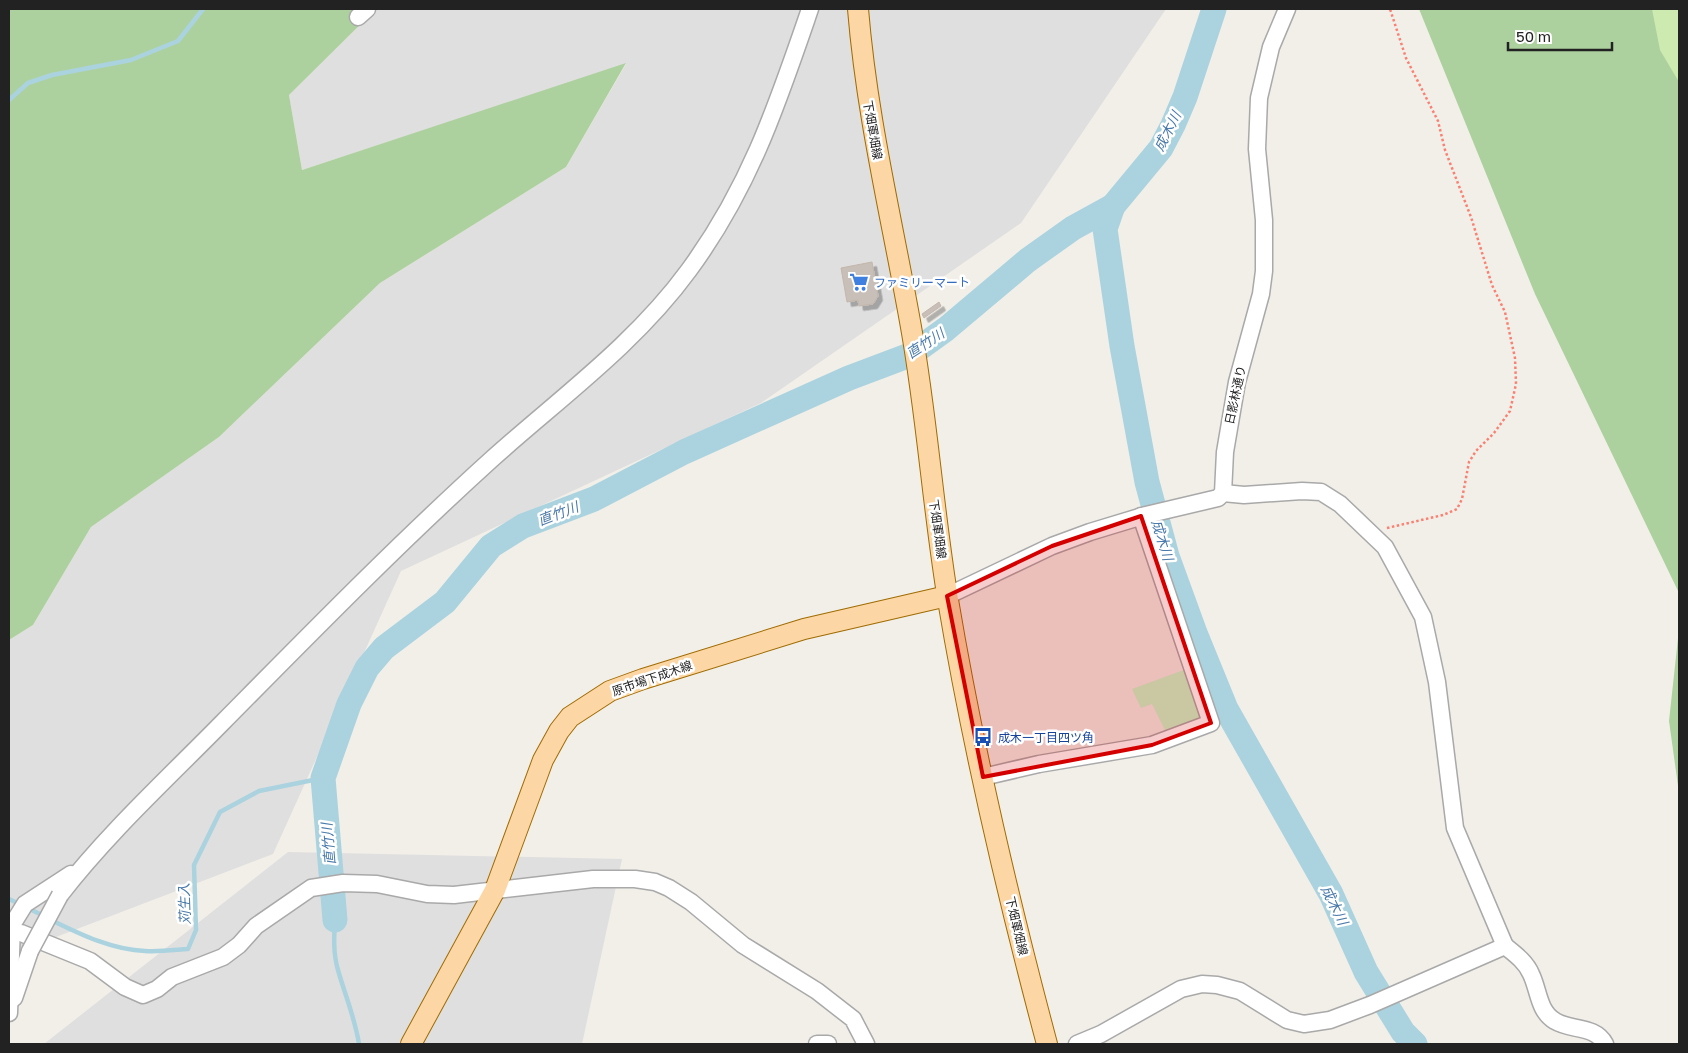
<svg xmlns="http://www.w3.org/2000/svg" width="1688" height="1053" viewBox="0 0 1688 1053" font-family="'Golos Text','Noto Sans JP',sans-serif">
	<style>
		.residential { fill: #e0dfdf }
		.grass { fill: #cdebb0 }
		.forest { fill: #add19e }
		.park { fill: #c8facc }
		.lines { fill: none; stroke-linecap: round; stroke-linejoin: round }
		.stream { stroke: #aad3df; stroke-width: 4.5 }
		.river { stroke: #aad3df; stroke-width: 25 }
		.building { fill: #c7bfb8; stroke: #c4b6ab; filter: url(#shadow) }
		.minor-casing { stroke: #a9a9a9; stroke-width: 19 }
		.major-casing { stroke: #a06b00; stroke-width: 22 }
		.path { stroke: #fa8072; stroke-width: 2.5; stroke-dasharray: 2.5 2.5; stroke-linecap: butt }
		.minor { stroke: #fff; stroke-width: 16 }
		.major { stroke: #fcd6a4; stroke-width: 20 }
		.minor-bridge-casing { stroke: #a9a9a9; stroke-width: 19; stroke-linecap: butt }
		.minor-bridge { stroke: #fff; stroke-width: 16 }
		.marked { fill: #d40000; fill-opacity: 0.2; stroke: #d40000; stroke-width: 4; stroke-linejoin: round }
		.labels { text-anchor: middle; dominant-baseline: central; stroke-width: 5; stroke-linejoin: round; paint-order: stroke }
		.street-label { font-size: 12px; fill: #222; stroke: #fff }
		.shop-label { font-size: 12px; fill: #366cbe; stroke: #fff; text-anchor: start }
		.transit-label { font-size: 12px; fill: #164399; stroke: #fff; text-anchor: start }
		.water-label { font-size: 14px; font-style: italic; fill: #4a7aab; stroke: #fff }
	</style>
	<defs>
		<filter id="shadow"><feDropShadow dx="4.5" dy="4.5" stdDeviation="0" flood-color="#0004"/></filter>
	</defs>
	<rect width="100%" height="100%" fill="#f2efe9"/>
	<g class="residential">
		<polygon points="376,9 1166,9 1021,223 761,403 401,571 273,854 9,955 9,640 33,625 91,527 219,437 380,283 566,167 626,64 302,170 289,95"/>
		<polygon points="288,852 622,859 582,1044 44,1044"/>
	</g>
	<polygon class="grass" points="1598,9 1679,9 1679,172"/>
	<g class="forest">
		<polygon points="9,9 376,9 289,95 302,170 626,63 566,167 380,283 219,437 91,527 33,625 9,640"/>
		<polygon points="1419,9 1652,9 1660,50 1679,82 1679,593 1535,294"/>
		<polygon points="1679,629 1679,793 1669,721"/>
	</g>
	<polygon class="park" points="1189,668 1206,719 1168,736 1152,704 1141,708 1132,689"/>
	<g class="lines">
		<g class="stream">
			<polyline points="9,100 28,83 52,75 131,60 178,41 203,9"/>
			<polyline points="9,899 44,916"/>
			<path d="M 51,920 C 80,934 112,950 145,951 C 159,952 174,950 188,949 L 196,930 L 194,865 L 220,812 L 259,791 L 323,778"/>
			<path d="M 335,920 C 334,937 333,953 338,970 C 345,995 355,1018 359,1044"/>
		</g>
		<g class="river">
			<polyline points="1214,9 1185,97 1173,125 1161,148 1113,206 1105,229 1122,346 1147,482 1167,556 1195,633 1226,709 1331,894 1366,972 1403,1032 1415,1044"/>
			<polyline points="335,920 323,778 349,704 367,668 384,648 445,602 491,546 523,526 594,499 684,452 849,378 910,355 946,329 1028,260 1073,228 1113,206"/>
		</g>
	</g>
	<g class="building">
		<polygon points="872,262 878,296 873,304 859,306 858,300 847,302 841,268"/>
		<polygon points="939,302 941,306 924,318 922,314"/>
	</g>
	<g class="lines">
		<g class="minor-casing">
			<g id="minor">
				<polyline points="358,17 367,9"/>
				<polyline points="1223,493 1244,495 1302,491 1321,492 1340,504 1385,547 1423,617 1437,682 1455,828 1505,946"/>
				<polyline points="947,596 1052,546 1090,532 1146,515 1218,498 1223,493 1225,452 1237,382 1261,294 1264,271 1264,220 1257,149 1259,98 1271,47 1287,9"/>
				<polyline points="983,777 1039,764 1152,745 1211,723 1141,516"/>
				<path d="M 60,895 C 108,833 167,779 222,723 C 311,633 399,543 493,458 C 560,398 635,344 689,270 C 750,187 777,105 810,9"/>
				<polyline points="21,933 90,961 125,987 143,995 157,989 172,977 223,957 239,945 256,926 311,888 343,883 377,884 427,894 454,895 593,879 635,879 655,882 669,888 691,902 743,945 817,991 853,1019 866,1044"/>
				<polyline points="14,998 30,951"/>
				<polyline points="9,1013 12,925 25,904 71,874"/>
				<polyline points="817,1044 828,1044"/>
				<path d="M 1077,1044 L 1101,1034 L 1181,989 L 1202,984 L 1217,985 L 1240,991 L 1287,1020 L 1304,1024 L 1330,1020 L 1370,1005 L 1505,946 C 1515,954 1526,962 1531,974 C 1539,990 1538,1011 1555,1021 C 1571,1031 1595,1025 1605,1044"/>
			</g>
		</g>
		<g class="major-casing">
			<g id="major">
				<path d="M 858,9 C 867,119 892,219 911,327 C 927,417 933,509 948,600 C 973,749 1008,898 1047,1044"/>
				<polyline points="411,1044 495,890 543,760 559,731 570,717 610,691 643,679 804,629 947,596"/>
			</g>
		</g>
		<polyline class="path" points="1387,528 1443,515 1457,509 1462,499 1469,462 1476,451 1494,433 1510,411 1516,384 1515,358 1505,312 1492,285 1471,217 1445,150 1438,121 1406,58 1390,9"/>
		<use href="#minor" class="minor"/>
		<use href="#major" class="major"/>
		<g class="minor-bridge-casing">
			<polyline id="minor-bridge" points="30,951 60,895"/>
		</g>
		<use href="#minor-bridge" class="minor-bridge"/>
	</g>
	<path class="marked" d="M 1141,516 L 1211,723 L 1152,745 L 983,777 L 947,596 L 1052,546 Z"/>
	<defs>
		<g id="supermarket-bare" transform="scale(1.5)"><path d="M-6-5.5h2.5l.6 2H6L4.5 2H-2.5L-4.4-4H-6ZM-1.5 3.2a1.3 1.3 0 1 0 .1 0ZM3 3.2a1.3 1.3 0 1 0 .1 0Z" fill="#3f7fe0" stroke="#fff" stroke-width="2.5" paint-order="stroke"/></g>
		<g id="bus-bare" transform="scale(1.5)"><path d="M-5-6H5V4H4V6H2V4H-2V6H-4V4H-5ZM-3.5-4V0h7V-4ZM-3.5 1.2v1.5H-2V1.2ZM2 1.2v1.5H3.5V1.2Z" fill="#1a4fb4" stroke="#fff" stroke-width="2.5" paint-order="stroke"/></g>
	</defs>
	<g fill-rule="evenodd">
		<use href="#supermarket-bare" x="859" y="282"/>
		<use href="#bus-bare" x="983" y="737"/>
	</g>
	<g class="labels">
		<g class="street-label">
			<text transform="translate(873 130) rotate(80)">下畑軍畑線</text>
			<text transform="translate(1235 395) rotate(-78)">日影林通り</text>
			<text transform="translate(938 529) rotate(82)">下畑軍畑線</text>
			<text transform="translate(652 678) rotate(-19)">原市場下成木線</text>
			<text transform="translate(1017 926) rotate(77)">下畑軍畑線</text>
		</g>
		<g class="shop-label">
			<text x="874" y="282">ファミリーマート</text>
		</g>
		<g class="transit-label">
			<text x="998" y="737">成木一丁目四ツ角</text>
		</g>
		<g class="water-label">
			<text transform="translate(1167 131) rotate(-63)">成木川</text>
			<text transform="translate(925 343) rotate(-33)">直竹川</text>
			<text transform="translate(558 513) rotate(-21)">直竹川</text>
			<text transform="translate(1163 540) rotate(73)">成木川</text>
			<text transform="translate(328 844) rotate(-95)">直竹川</text>
			<text transform="translate(184 904) rotate(-92)">苅生入</text>
			<text transform="translate(1335 905) rotate(64)">成木川</text>
		</g>
	</g>
	<rect width="1688" height="1053" fill="none" stroke="#222222" stroke-width="20"/>
	<path d="M1508 42v8h104v-8" fill="none" stroke="#222222" stroke-width="2.5"/>
	<text x="1516" y="42" font-size="15" fill="#222222" stroke="#ffffff" stroke-width="4" paint-order="stroke">50 m</text>
</svg>
